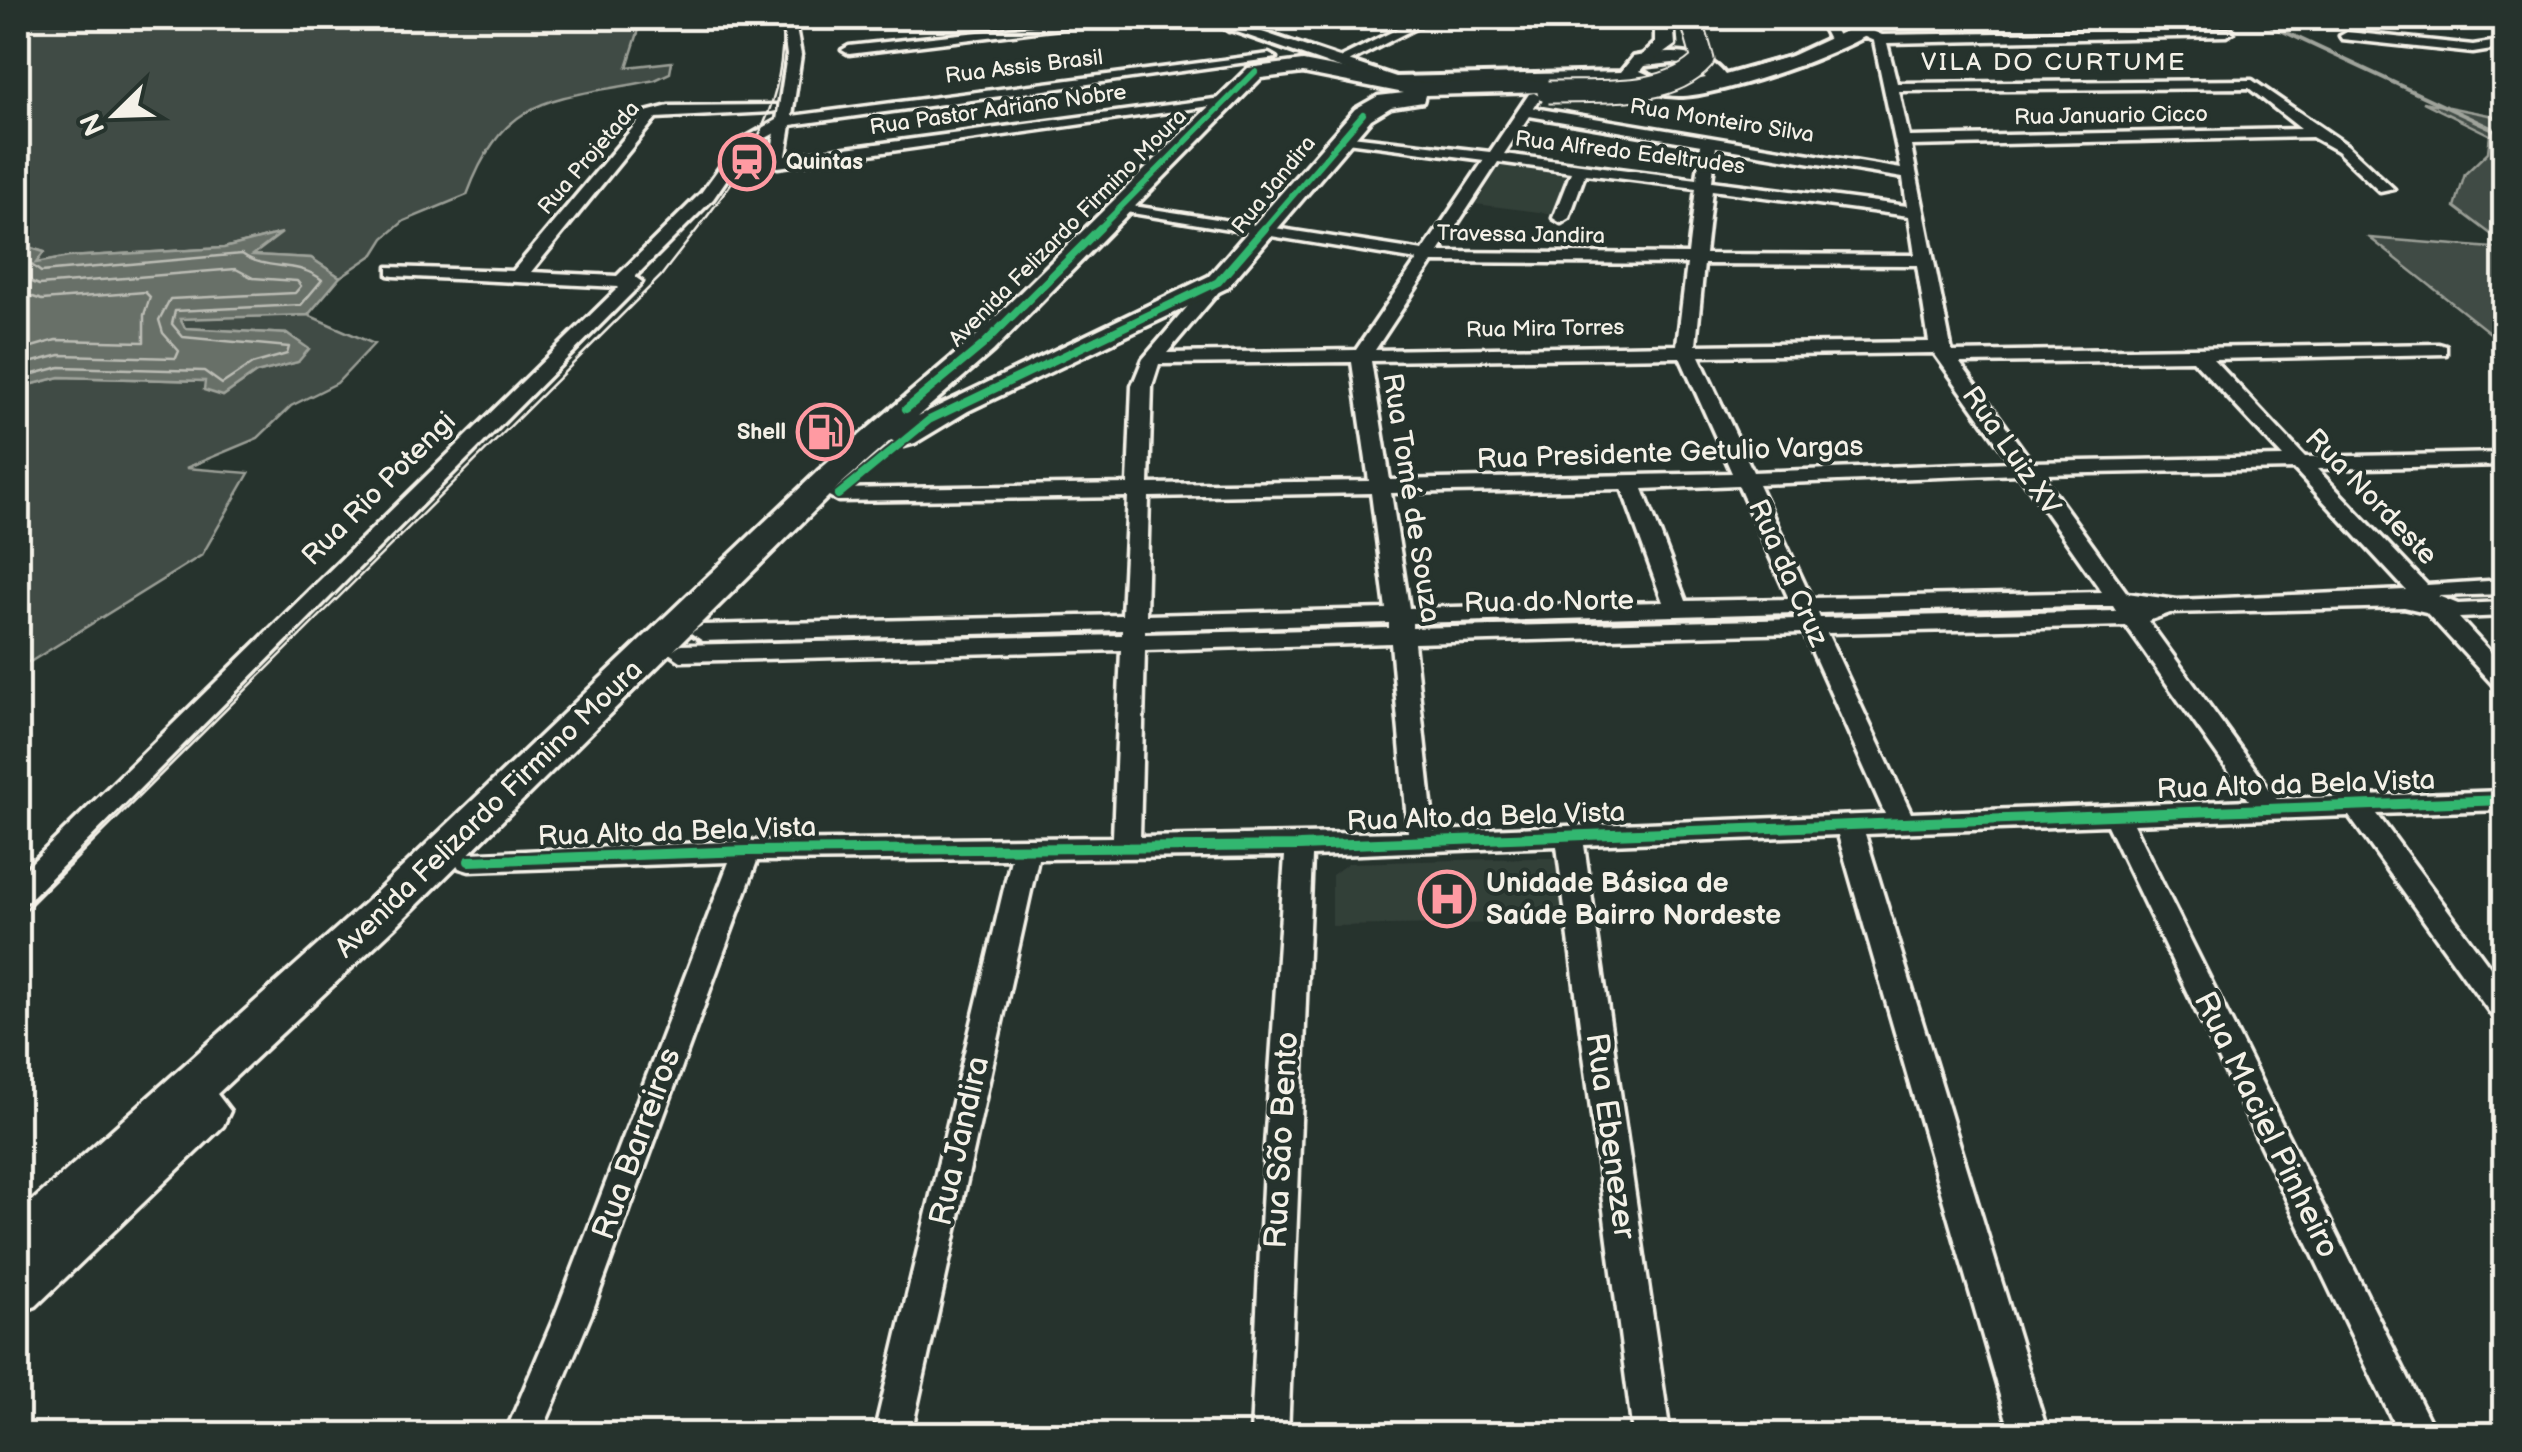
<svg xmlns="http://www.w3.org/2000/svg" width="2522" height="1452" viewBox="0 0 2522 1452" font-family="'Balsamiq Sans',sans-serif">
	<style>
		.built { fill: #333f39 }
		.green { fill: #414b45; stroke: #9a9e96; stroke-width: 2.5 }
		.water { fill: #676f68; stroke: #9fa39b; stroke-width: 2.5 }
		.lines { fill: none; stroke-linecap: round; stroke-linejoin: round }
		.shore { stroke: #bcbdb5; stroke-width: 2.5 }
		.stream { stroke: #9fa39b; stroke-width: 4 }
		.minor-casing { stroke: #f4f1e8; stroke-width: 7 }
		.major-casing { stroke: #f4f1e8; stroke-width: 8 }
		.highway-casing { stroke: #f4f1e8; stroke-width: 7 }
		.minor { fill: #26332d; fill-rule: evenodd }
		.major { fill: #26332d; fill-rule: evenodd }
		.highway { fill: #26332d; fill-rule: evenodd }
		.tram { stroke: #f4f1e8; stroke-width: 2.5 }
		.highway-bridge-casing { stroke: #f4f1e8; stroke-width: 25; stroke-linecap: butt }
		.highway-bridge { stroke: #26332d; stroke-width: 21 }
		.cycleway-far2-casing { stroke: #26332d; stroke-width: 10 }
		.cycleway-far1-casing { stroke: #26332d; stroke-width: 12 }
		.cycleway-casing { stroke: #26332d; stroke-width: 16 }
		.cycleway-far2 { stroke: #33b770; stroke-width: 6 }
		.cycleway-far1 { stroke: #33b770; stroke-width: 8 }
		.cycleway { stroke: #33b770; stroke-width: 10 }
		.labels { text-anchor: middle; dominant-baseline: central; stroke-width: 8; stroke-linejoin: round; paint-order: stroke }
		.far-street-label { font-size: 22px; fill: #f4f1e8; stroke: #26332d }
		.far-poi-label { font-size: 22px; font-weight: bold; fill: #f4f1e8; stroke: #26332d; text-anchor: start }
		.far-neighbourhood-label { font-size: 25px; letter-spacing: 2.5px; fill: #f4f1e8; stroke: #26332d }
		.street-label { font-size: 28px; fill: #f4f1e8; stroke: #26332d }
		.poi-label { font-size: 28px; font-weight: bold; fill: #f4f1e8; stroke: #26332d; text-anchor: start }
		.near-street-label { font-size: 32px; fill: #f4f1e8; stroke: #26332d }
	</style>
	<rect width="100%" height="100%" fill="#26332d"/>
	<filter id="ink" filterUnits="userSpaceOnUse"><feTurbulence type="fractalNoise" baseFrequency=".01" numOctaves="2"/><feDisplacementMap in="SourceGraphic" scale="20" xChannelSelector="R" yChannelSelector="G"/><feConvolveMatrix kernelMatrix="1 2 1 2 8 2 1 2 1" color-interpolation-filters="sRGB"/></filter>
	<g filter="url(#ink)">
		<g class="built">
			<polygon points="1501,164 1572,174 1555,214 1476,204"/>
			<polygon points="1531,858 1554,858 1566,922 1332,926 1332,875 1348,863"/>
		</g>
		<g class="green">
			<path d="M 18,18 L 648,18 L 641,23 L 627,67 L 672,62 L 670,73 L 655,80 C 562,100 506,88 467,195 L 404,221 L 384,238 L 374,254 L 340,277 L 311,258 L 252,255 L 278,234 L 224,248 L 69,257 L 34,264 L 44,252 L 18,244 Z"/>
			<polygon points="2423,102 2504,118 2504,244 2455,207 2465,174 2488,152 2490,135"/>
			<polygon points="2370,238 2504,249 2504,344"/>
			<polygon points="308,315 374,344 337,383 291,406 258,438 186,468 249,473 202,555 30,662 18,661 18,388 60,377 206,381 223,396 256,373 298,362 288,334 185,328 180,318"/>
		</g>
		<polygon class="water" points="282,233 253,255 311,258 340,277 308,315 180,319 185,328 288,334 309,349 298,362 256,373 223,396 204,390 205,381 60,377 18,388 18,244 44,252 36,263 69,257 224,248"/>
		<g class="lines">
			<g class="shore">
				<path d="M 18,255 L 41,272 L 242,254 C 267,272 299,260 322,280 L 301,305 L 175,311 L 172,324 L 183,337 L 289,347 L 287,354 L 252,364 L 222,384 L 204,371 L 60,367 L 18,378"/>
				<polyline points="18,269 25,279 39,285 236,269 253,278 297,281 301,286 295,293 170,299 159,320 163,333 179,351 176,358 60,355 18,366"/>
				<polyline points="18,292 42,300 145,292 150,297 144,315 144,342 56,340 18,351"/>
			</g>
			<polyline class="stream" points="2255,18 2504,134"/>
			<g class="minor-casing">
				<g id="minor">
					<polygon points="782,18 794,18 801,55 792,116 1269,54 1276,58 791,125 786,156 1229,97 1229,103 1224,104 778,167 770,162 775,133 748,148 713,199 635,277 642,282 639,286 28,901 18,904 18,876 619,287 394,276 388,275 388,267 513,271 646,112 669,106 776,105 776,111 771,112 656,118 531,272 617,276 701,193 738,142 777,120 787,55"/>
					<polygon points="1106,18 1142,18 849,54 842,50 849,46"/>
					<polygon points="1243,18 1260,18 1229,31 1223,27"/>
					<polygon points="1420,18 1435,18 1339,67 1327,64"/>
					<polygon points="1818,18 1830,18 1842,46 1832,46"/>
					<path d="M 1861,26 L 1882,35 L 2232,29 L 2233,32 L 2227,36 L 1887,43 L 1897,83 L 2252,80 L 2347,145 L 2394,189 L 2380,192 L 2337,151 L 2312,137 L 1911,146 L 1952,352 L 2439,344 L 2446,346 L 2446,354 L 2213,359 L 2305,457 L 2504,453 L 2504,465 L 2317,469 L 2427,585 L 2504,580 L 2504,594 L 2438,596 L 2458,604 L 2504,602 L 2504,616 L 2459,618 L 2504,667 L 2504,689 L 2495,687 L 2426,612 L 2404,607 L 2170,613 L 2148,621 L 2277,799 L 2504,791 L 2504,810 L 2377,814 L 2504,986 L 2504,1020 L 2493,1017 L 2349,816 L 2133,824 L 2436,1434 L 2399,1434 L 2107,825 L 1865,834 L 2048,1434 L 2011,1434 L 1838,835 L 1584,845 L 1670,1434 L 1633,1434 L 1557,846 L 1312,856 L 1288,1434 L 1251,1434 L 1265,1146 L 1285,856 L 1038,859 L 911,1434 L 874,1434 L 1011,859 L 757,861 L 591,1315 L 541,1434 L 505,1434 L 556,1313 L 729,862 L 469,871 L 459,868 L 455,861 L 459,854 L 747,841 L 1113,837 L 1121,650 L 681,661 L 669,653 L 681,645 L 1122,635 L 1122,630 L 703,641 L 691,633 L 703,625 L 1122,615 L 1128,497 L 838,501 L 827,495 L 838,489 L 1128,484 L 1132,386 L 1143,359 L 1212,278 L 1227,282 L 1167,353 L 1356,350 L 1417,260 L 1120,211 L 1112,206 L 1114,203 L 1423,251 L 1484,160 L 1339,141 L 1332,137 L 1334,134 L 1490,152 L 1529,94 L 1534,93 L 1541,97 L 1534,108 L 1901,169 L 1874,41 L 1856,33 ZM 2249,88 L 2301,129 L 1909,137 L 1899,91 ZM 1529,116 L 1701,145 L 1697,179 L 1504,154 ZM 1716,147 L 1903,178 L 1907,206 L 1712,181 ZM 1498,162 L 1571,172 L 1553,218 L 1561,223 L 1569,218 L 1585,174 L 1696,188 L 1688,254 L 1439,252 ZM 1712,190 L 1909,216 L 1915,255 L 1705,254 ZM 1433,262 L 1687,264 L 1677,345 L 1375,350 ZM 1704,264 L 1917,265 L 1929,342 L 1696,345 ZM 1934,353 L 2011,462 L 1753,472 L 1699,356 ZM 1680,357 L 1732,473 L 1390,480 L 1371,361 ZM 2193,360 L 2283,457 L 2032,462 L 1960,363 ZM 1352,362 L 1369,481 L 1149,484 L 1152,386 L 1159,364 ZM 2294,469 L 2406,590 L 2177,600 L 2127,593 L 2041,474 ZM 2019,474 L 2102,592 L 1811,598 L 1758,484 ZM 1738,485 L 1789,599 L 1686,601 L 1643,489 ZM 1622,489 L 1663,602 L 1409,608 L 1391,493 ZM 1371,493 L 1386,609 L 1146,615 L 1149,497 ZM 2076,606 L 2113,606 L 2116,611 L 1820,618 L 1818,613 ZM 1795,613 L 1798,619 L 1412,628 L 1412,623 ZM 1389,623 L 1389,628 L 1145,634 L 1145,630 ZM 2126,626 L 2249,800 L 1911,813 L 1827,633 ZM 1804,633 L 1885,814 L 1434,831 L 1414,643 ZM 1391,643 L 1408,832 L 1140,837 L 1145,650 Z"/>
					<polygon points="2347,32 2473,45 2504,40 2504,48 2473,53 2342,39 2340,36"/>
				</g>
			</g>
			<g class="major-casing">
				<path id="major" d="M 1197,18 L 1220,18 L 1396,77 L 1621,72 L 1633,57 C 1662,51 1706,48 1725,75 L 1789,57 L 1873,18 L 1893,18 C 1859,49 1730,93 1683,96 C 1665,97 1647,91 1631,82 L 1394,87 ZM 1673,63 L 1692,66 L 1706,78 L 1671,85 L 1640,71 L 1644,66 Z"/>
			</g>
			<g class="highway-casing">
				<g id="highway">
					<polygon points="1655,18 1673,18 1675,45 1649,64 1639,58 1655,43"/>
					<polygon points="1795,55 1802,57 1802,65 1750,77 1740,71"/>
					<path d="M 1303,61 L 1416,83 L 1543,80 L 1553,86 L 1543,92 L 1425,95 L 1423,102 L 1391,107 L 1371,119 L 1227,288 L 968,411 L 915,443 L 904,446 L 891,440 L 840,485 L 395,927 L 217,1094 L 230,1111 L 223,1126 L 36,1306 L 18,1313 L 18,1214 L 365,903 L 818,471 L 973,339 L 1248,68 ZM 1303,73 L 1404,93 L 1378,96 L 1355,109 L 1209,276 L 918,416 L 993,351 L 1261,78 Z"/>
				</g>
			</g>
			<use href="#minor" class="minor"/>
			<use href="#major" class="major"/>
			<use href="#highway" class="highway"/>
			<path class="tram" d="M 18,917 L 661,276 C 722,196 790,125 782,18"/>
			<g class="highway-bridge-casing">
				<path id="highway-bridge" d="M 1548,92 C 1596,90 1668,99 1703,60 L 1691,18"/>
			</g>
			<use href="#highway-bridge" class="highway-bridge"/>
			<g class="cycleway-far2-casing">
				<g id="cycleway-far2">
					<polyline points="1098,230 1255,72"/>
					<polyline points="1263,230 1363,114"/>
				</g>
			</g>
			<g class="cycleway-far1-casing">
				<g id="cycleway-far1">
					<polyline points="906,409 983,345 1100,228"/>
					<polyline points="838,495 929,420 1218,282 1265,228"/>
				</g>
			</g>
			<g class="cycleway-casing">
				<polyline id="cycleway" points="469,861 747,851 1299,846 2504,800"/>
			</g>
			<use href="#cycleway-far2" class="cycleway-far2"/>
			<use href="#cycleway-far1" class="cycleway-far1"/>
			<use href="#cycleway" class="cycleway"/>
		</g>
	</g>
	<defs>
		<g id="station-ring" transform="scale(2.875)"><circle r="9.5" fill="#26332d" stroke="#ff9aa2" stroke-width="1.5"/><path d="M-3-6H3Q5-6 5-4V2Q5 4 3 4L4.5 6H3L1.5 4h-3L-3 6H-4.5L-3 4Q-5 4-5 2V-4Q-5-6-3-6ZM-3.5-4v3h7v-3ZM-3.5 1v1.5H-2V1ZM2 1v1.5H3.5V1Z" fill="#ff9aa2"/></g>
		<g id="fuel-ring" transform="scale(2.875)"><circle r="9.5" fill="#26332d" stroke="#ff9aa2" stroke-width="1.5"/><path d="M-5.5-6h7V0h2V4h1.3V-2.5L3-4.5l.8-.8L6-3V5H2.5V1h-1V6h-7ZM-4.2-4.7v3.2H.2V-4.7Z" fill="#ff9aa2"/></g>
		<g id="hospital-ring" transform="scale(2.875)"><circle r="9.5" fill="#26332d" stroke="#ff9aa2" stroke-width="1.5"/><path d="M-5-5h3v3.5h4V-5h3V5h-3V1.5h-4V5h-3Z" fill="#ff9aa2"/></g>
	</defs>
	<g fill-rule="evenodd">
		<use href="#station-ring" x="747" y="162"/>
		<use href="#fuel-ring" x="825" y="432"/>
		<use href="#hospital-ring" x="1447" y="899"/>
	</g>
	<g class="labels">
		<g class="far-street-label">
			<text transform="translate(1024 67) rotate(-7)">Rua Assis Brasil</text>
			<text transform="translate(998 110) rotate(-8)">Rua Pastor Adriano Nobre</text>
			<text transform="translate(2111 116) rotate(-1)">Rua Januario Cicco</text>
			<text transform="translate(1722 121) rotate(9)">Rua Monteiro Silva</text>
			<text transform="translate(1630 153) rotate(7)">Rua Alfredo Edeltrudes</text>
			<text transform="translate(589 158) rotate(-49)">Rua Projetada</text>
			<text transform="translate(1274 185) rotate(-51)">Rua Jandira</text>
			<text transform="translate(1068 228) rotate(-45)">Avenida Felizardo Firmino Moura</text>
			<text transform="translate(1521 235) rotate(1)">Travessa Jandira</text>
			<text transform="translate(1545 329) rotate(-1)">Rua Mira Torres</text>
		</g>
		<g class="far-poi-label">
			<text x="786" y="162">Quintas</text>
			<text x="786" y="432" text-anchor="end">Shell</text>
		</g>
		<g class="far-neighbourhood-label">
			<text x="2054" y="62">VILA DO CURTUME</text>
		</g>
		<g class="street-label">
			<text transform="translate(2011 451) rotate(55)">Rua Luiz XV</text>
			<text transform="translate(1670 453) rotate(-2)">Rua Presidente Getulio Vargas</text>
			<text transform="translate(379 489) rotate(-45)">Rua Rio Potengi</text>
			<text transform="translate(2371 497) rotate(46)">Rua Nordeste</text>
			<text transform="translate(1411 498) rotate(81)">Rua Tomé de Souza</text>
			<text transform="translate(1788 573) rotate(66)">Rua da Cruz</text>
			<text transform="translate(1549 602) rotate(-1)">Rua do Norte</text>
			<text transform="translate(2296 785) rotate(-2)">Rua Alto da Bela Vista</text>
			<text transform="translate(489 809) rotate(-44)">Avenida Felizardo Firmino Moura</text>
			<text transform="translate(1486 817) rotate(-2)">Rua Alto da Bela Vista</text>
			<text transform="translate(677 832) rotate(-2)">Rua Alto da Bela Vista</text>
		</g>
		<g class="poi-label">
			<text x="1486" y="883">Unidade Básica de<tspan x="1486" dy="32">Saúde Bairro Nordeste</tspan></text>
		</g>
		<g class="near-street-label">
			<text transform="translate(2266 1125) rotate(64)">Rua Maciel Pinheiro</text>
			<text transform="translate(1610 1136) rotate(82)">Rua Ebenezer</text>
			<text transform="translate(1282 1140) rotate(-87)">Rua São Bento</text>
			<text transform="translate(960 1141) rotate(-77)">Rua Jandira</text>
			<text transform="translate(637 1144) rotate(-70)">Rua Barreiros</text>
		</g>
	</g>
	<rect width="2522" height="1452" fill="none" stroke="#26332d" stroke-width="60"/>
	<rect x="30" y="30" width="2462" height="1392" fill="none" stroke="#f4f1e8" stroke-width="4" filter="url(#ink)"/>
	<g transform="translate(115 115) rotate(247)" stroke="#26332d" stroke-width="8" paint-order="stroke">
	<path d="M0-8L18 38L0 25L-18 38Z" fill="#f4f1e8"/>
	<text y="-15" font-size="28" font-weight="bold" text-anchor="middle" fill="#f4f1e8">N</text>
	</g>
</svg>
